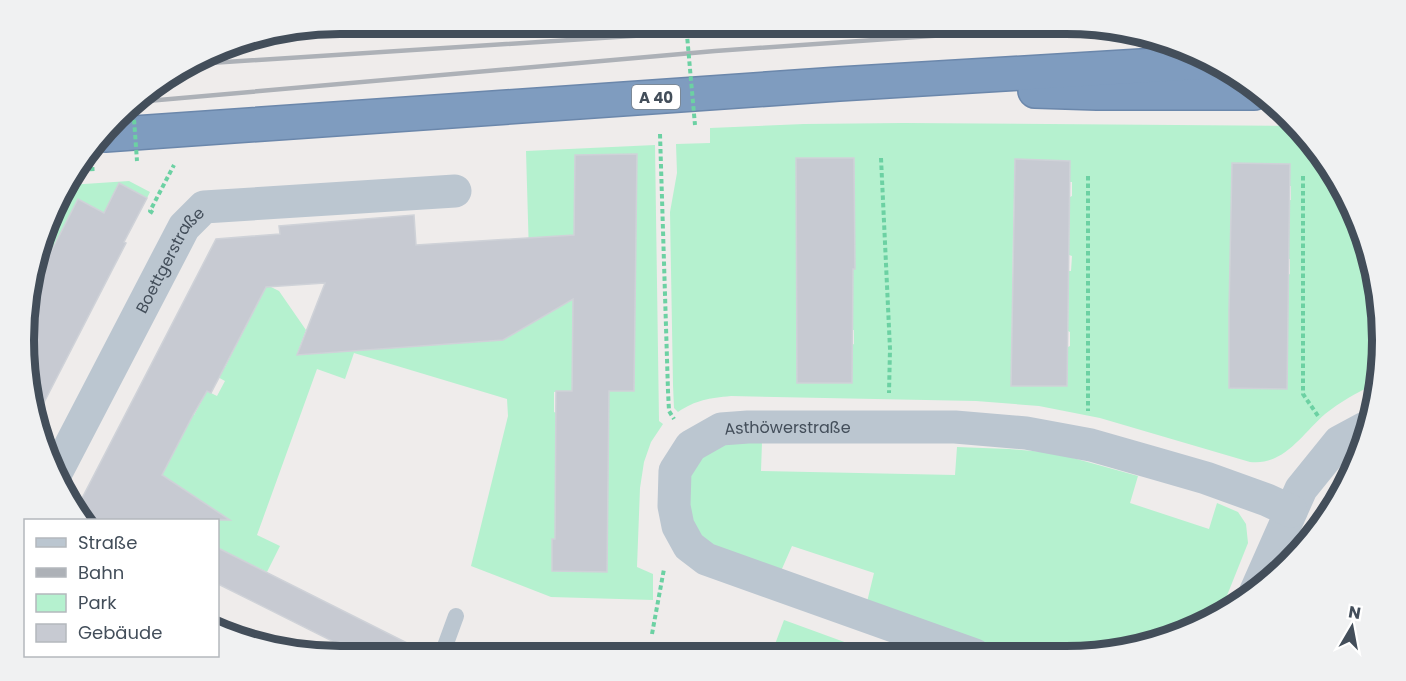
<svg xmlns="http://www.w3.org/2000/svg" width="1406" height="681" viewBox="0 0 1406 681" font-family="Poppins,sans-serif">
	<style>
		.green { fill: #b5f1cf; fill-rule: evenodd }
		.building { fill: #c7cad2; stroke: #cfd2d8; stroke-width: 1.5 }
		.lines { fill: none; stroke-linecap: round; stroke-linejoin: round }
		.highway-casing { stroke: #6b87ab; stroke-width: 36 }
		.path { stroke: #6cd1a3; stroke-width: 4; stroke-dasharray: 4.5 3; stroke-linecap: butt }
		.lane { stroke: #bbc6d0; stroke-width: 16 }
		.street { stroke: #bbc6d0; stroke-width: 33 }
		.highway { stroke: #7f9cbf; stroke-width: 33 }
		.rail { stroke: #adb1b7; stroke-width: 4.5 }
		.path-bridge { stroke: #6cd1a3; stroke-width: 4; stroke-dasharray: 4.5 3; stroke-linecap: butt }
		.labels { text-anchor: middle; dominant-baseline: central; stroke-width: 5; stroke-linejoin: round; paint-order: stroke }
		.shield { fill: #fff; stroke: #7b838c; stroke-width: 1.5 }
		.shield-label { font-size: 15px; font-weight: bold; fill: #434e5a }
		.street-label { font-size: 16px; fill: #434e5a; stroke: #fff }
		.rim { fill: none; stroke: #434e5a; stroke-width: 8 }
	</style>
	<rect width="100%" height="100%" fill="#efeceb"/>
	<g class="green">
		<path d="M 904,123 L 1295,126 L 1358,220 L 1369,274 L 1369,285 L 1371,286 L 1382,341 L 1373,385 C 1356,393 1340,402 1325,414 C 1302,434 1284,466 1250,462 L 1100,418 L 1039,406 L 976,401 L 731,396 C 709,398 696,400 678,412 L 674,408 L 673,385 L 670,212 L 677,173 L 676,144 L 710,143 L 710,128 L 804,124 ZM 796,158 L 854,158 L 853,180 L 855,180 L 855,195 L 853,195 L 855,269 L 852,269 L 852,306 L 796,305 ZM 1015,159 L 1070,161 L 1070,182 L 1072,182 L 1072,196 L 1070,197 L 1069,255 L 1072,256 L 1071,271 L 1069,271 L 1068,331 L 1070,332 L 1070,346 L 1068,347 L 1067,386 L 1011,385 L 1013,233 ZM 1232,163 L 1290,164 L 1289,186 L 1291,186 L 1291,200 L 1289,200 L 1288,259 L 1290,259 L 1290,274 L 1288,275 L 1287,334 L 1288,335 L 1288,349 L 1229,388 L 1229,311 ZM 796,307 L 852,307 L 852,330 L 854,330 L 854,344 L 852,345 L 852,383 L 797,383 Z"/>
		<path d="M 655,145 L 659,421 L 663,424 L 651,442 L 644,462 L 640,488 L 637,567 L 653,574 L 653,600 L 551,597 L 471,566 L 508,416 L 507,399 L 354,353 L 345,379 L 317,369 L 257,535 L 280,546 L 267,572 L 221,550 L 218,557 L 218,520 L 212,520 L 217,512 L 198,499 L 196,515 L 192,520 L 132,520 L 176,447 L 186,428 L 186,412 L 194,415 L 207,391 L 217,396 L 225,381 L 214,375 L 225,367 L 267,285 L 279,291 L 306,330 L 297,354 L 503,340 L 531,323 L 526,151 ZM 637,154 L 634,391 L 609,391 L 607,572 L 552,571 L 552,539 L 555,539 L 556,413 L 554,412 L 554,392 L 572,391 L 575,156 Z"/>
		<polygon points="129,181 150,192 147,198 119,184 104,213 78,199 30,293 30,278 69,185"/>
		<polygon points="734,442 762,442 761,471 955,475 957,447 1009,449 1055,453 1138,476 1130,503 1209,529 1217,503 1238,512 1246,524 1248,543 1220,613 1186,633 1107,654 1094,654 1070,646 1067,654 1016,655 867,602 874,573 792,546 781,571 711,545 695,529 686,510 691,472 702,457 716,446"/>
		<polygon points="784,620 880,655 771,655"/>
	</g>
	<g class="building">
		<polygon points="637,154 634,391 609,391 607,572 552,571 552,539 555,539 556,391 572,391 573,299 503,340 297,355 325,283 266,287 211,393 207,391 193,415 162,475 230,520 85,520 77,508 216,239 280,234 279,226 414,215 416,245 574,235 575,155"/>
		<polygon points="796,158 854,158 855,269 853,269 852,383 797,383"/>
		<polygon points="1015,159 1070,161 1067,386 1011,386"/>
		<polygon points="1232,163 1290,164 1287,389 1229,388 1229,311"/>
		<polygon points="119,183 147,198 124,242 126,243 37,416 27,381 30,293 78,199 104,213"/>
		<polygon points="218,548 431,655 431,657 364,657 218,584"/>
	</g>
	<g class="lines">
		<g class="highway-casing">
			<g id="highway">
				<polyline points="1035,91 1097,93 1254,93"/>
				<polyline points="105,135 839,84 1207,62"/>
			</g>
		</g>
		<g class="path">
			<polyline points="660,134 668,391 669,411 674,419"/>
			<polyline points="881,158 890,349 889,393"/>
			<polyline points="75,170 95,169"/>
			<polyline points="1088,176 1088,411"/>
			<polyline points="1303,176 1303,394 1318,416"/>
			<polyline points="153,213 150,211 174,165"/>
			<polyline points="652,634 664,569"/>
			<polyline points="549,656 551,651"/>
		</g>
		<polyline class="lane" points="441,657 456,616"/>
		<g class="street">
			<path id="s1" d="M 55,475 L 184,227 L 204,207 L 455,191"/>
			<polyline points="1255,593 1301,489 1339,442 1365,428"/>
			<path id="s2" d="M 975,655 L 706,559 L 689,546 L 678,526 L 674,506 L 675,471 L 691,446 L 721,429 L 748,427 L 955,427 L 1026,433 L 1091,445 L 1154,463 L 1206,478 L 1267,500 L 1291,511"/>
		</g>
		<use href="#highway" class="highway"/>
		<g class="rail">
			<polyline points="195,64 818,24"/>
			<polyline points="136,102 715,51 1076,26"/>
		</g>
		<g class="path-bridge">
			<polyline points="686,24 695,125"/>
			<polyline points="133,105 137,161"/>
		</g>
	</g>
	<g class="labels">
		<rect class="shield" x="632" y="85" width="48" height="24" rx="4.5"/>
		<g class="shield-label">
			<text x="656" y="97">A 40</text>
		</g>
		<g class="street-label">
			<text stroke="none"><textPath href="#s1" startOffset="244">Boettgerstraße</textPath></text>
			<text stroke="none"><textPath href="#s2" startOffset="516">Asthöwerstraße</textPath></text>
		</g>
	</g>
	<path d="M0 0H1406V681H0ZM340 34H1066A306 306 0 0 1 1372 340V340A306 306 0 0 1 1066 646H340A306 306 0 0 1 34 340V340A306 306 0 0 1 340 34Z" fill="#f0f1f2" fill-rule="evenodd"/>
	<path class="rim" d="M340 34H1066A306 306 0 0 1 1372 340V340A306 306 0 0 1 1066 646H340A306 306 0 0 1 34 340V340A306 306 0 0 1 340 34Z"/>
	<rect x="24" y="519" width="195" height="138" fill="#ffffff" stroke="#b4b8bd" stroke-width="1.5"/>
	<rect x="36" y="538" width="30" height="9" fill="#bbc6d0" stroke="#b4b8bd" stroke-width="1.5"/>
	<text x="78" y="549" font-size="18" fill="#434e5a">Straße</text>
	<rect x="36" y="568" width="30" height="9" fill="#adb1b7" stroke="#b4b8bd" stroke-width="1.5"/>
	<text x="78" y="579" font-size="18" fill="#434e5a">Bahn</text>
	<rect x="36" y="594" width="30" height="18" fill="#b5f1cf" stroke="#b4b8bd" stroke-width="1.5"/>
	<text x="78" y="609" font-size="18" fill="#434e5a">Park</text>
	<rect x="36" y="624" width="30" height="18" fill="#c7cad2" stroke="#b4b8bd" stroke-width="1.5"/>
	<text x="78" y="639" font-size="18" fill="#434e5a">Gebäude</text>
	<g transform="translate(1352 627) rotate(10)" stroke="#ffffff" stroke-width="4.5" paint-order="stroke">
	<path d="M0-4.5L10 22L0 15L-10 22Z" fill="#434e5a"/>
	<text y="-9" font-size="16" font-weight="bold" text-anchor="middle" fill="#434e5a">N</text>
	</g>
</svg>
